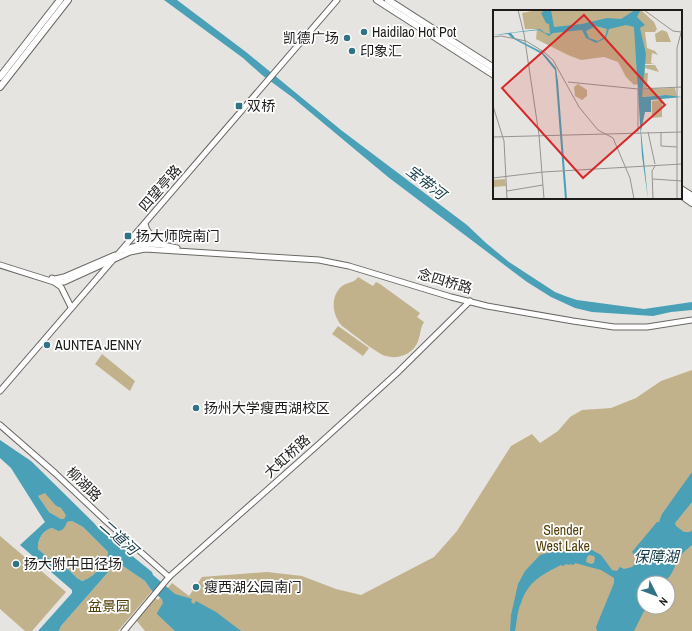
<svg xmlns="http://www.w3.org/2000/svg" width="692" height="631" viewBox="0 0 692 631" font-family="'Archivo Narrow','Noto Sans SC',sans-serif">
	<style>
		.green { fill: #c1b28c; fill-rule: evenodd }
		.water { fill: #49a0b7; fill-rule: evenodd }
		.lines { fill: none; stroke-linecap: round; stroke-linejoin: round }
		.tertiary-casing { stroke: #696764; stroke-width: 7 }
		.primary-casing { stroke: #696764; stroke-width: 8 }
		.tertiary { stroke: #fff; stroke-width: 5 }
		.primary { stroke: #fff; stroke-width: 6 }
		.poi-dot { fill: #307384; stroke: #fff; stroke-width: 1.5 }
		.labels { text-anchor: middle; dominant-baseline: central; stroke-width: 3.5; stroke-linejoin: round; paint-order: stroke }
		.poi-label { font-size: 14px; fill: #1d1c1b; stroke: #fff; text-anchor: start }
		.street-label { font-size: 14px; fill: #1d1c1b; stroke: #fff }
		.park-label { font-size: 14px; fill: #503e07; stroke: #fff }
		.water-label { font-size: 15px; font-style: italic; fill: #143c47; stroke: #fff }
		.inset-road { fill: none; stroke: #969491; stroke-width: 1 }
		.view { fill: #d62828; fill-opacity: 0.15; stroke: #d62828; stroke-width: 2 }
		.inset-edge { fill: none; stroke: #1d1c1b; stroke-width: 2 }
	</style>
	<rect width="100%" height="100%" fill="#e6e4e0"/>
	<g class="green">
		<path d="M 358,277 L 373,286 L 376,282 L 380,284 L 420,313 L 417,317 L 424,322 C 419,330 421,340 414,348 C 407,356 396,359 386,356 C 377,354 351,332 342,326 C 332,315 330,296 342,286 C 348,282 354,283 358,277 Z"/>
		<polygon points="338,326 369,348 363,356 332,334"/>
		<polygon points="102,354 135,381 130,391 95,364"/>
		<path d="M 692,370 L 692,631 L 145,631 L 136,620 L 155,598 L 158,600 L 172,583 L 189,596 L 202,577 L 267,572 L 302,576 L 336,589 L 361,595 L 434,557 L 457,531 L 511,446 L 532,434 L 540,443 L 558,431 L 570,417 L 582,410 L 611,408 L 636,398 L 661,381 ZM 644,583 L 668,583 L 668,607 L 644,607 Z"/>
		<polygon points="45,492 56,506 61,508 67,515 64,519 61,519 49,512 38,496"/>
		<path d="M 72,521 L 83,527 L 108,552 C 107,564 93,578 82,581 L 77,578 L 68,569 L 58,566 L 38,549 C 37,540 43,530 52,528 L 58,531 L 67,522 Z"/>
		<polygon points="0,536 66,592 32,631 25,631 0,609"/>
		<polygon points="117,562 145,581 152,591 118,631 59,631 61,626"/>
	</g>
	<g class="water">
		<polygon points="164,0 177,0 246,52 341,130 467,225 486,243 509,262 555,292 565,296 577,300 644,309 692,302 692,310 671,312 653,316 592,312 575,308 551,297 527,282 388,177 292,97 262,75 243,58"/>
		<path d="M 0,440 L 31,461 L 94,523 L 99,529 L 152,572 L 153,575 L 175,594 L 192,599 L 191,602 L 194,604 L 196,601 L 216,612 L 241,631 L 175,631 L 157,614 L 157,613 L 163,603 L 162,599 L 152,591 L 145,581 L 117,562 L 61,626 L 59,631 L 38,631 L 72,593 L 72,590 L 20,545 L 45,522 L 11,468 L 0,458 ZM 45,493 L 56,506 L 61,508 L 66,515 L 64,519 L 61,519 L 49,512 L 38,496 ZM 72,521 L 83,527 L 108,552 C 107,563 93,578 82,581 L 77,578 L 68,569 L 58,566 L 38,549 C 37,540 43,530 52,528 L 58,531 C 63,531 65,527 67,522 Z"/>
		<path d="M 692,472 L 692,502 L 675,523 L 676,526 L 684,532 L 690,532 L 692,530 L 692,545 C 686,550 680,554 677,562 C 673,570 671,578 662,583 L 644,583 L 644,607 L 646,607 L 634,631 L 597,631 L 596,627 L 614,583 L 614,578 L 601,570 L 575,563 L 574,565 L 570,564 L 569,565 L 566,564 L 563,566 L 561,565 C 542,575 528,581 521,603 C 517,611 517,622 515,631 L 510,631 L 511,615 L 518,584 L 525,571 L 540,555 L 551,552 L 592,550 L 601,555 L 612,570 L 617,571 L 620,567 L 624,569 L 632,567 L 635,564 C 636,559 636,556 632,552 L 657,522 L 659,522 L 662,514 ZM 589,555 L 594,556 L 595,558 L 594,563 L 591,564 L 586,562 L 587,557 Z"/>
	</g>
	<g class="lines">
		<g class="tertiary-casing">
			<g id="tertiary">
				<path d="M 145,224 C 147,234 154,238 162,244"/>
				<path d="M 124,250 C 141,242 159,243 177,248"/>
				<polyline points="0,265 54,282 64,282 130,252 145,249 319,260 349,266 451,297 487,306 573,321 614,327 647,327 692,320"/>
				<polyline points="52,278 55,279 64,277 115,255"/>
				<polyline points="54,282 61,287 71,307"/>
				<polyline points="0,391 337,0"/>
				<polyline points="0,425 55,473 108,523 169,577"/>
				<polyline points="124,631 169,577 320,443 397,373 470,301"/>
			</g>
		</g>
		<g class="primary-casing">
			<g id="primary">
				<polyline points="377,0 494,75"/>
				<polyline points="388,0 494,68"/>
				<polyline points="0,77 60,0"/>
				<polyline points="0,87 68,0"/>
				<polyline points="681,189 692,196"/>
				<polyline points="681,195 692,203"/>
			</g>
		</g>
		<use href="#tertiary" class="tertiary"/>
		<use href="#primary" class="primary"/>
	</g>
	<g class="poi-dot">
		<circle cx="364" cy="32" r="4"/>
		<circle cx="347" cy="38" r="4"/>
		<circle cx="352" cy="51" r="4"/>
		<rect x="235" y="102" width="8" height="8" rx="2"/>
		<rect x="124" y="232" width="8" height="8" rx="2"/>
		<circle cx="47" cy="345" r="4"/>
		<circle cx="196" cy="408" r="4"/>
		<circle cx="16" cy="564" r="4"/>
		<circle cx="196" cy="587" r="4"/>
	</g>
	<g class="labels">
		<g class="poi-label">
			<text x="372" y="32">Haidilao Hot Pot</text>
			<text x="339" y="38" text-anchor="end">凯德广场</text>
			<text x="360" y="51">印象汇</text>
			<text x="247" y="106">双桥</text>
			<text x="136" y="236">扬大师院南门</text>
			<text x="55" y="345">AUNTEA JENNY</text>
			<text x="204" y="408">扬州大学瘦西湖校区</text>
			<text x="24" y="564">扬大附中田径场</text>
			<text x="204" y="587">瘦西湖公园南门</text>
		</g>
		<g class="street-label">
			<text transform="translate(160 188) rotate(-49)">四望亭路</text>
			<text transform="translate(445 281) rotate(16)">念四桥路</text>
			<text transform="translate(287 456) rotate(-42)">大虹桥路</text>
			<text transform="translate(84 484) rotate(44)">柳湖路</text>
		</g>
		<g class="park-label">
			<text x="563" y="530">Slender<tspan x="563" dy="16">West Lake</tspan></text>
			<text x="109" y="606">盆景园</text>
		</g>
		<g class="water-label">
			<text transform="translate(426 182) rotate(38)">宝带河</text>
			<text transform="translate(119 537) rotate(42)">二道河</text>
			<text x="656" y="556">保障湖</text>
		</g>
	</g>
	<g transform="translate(493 10)">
		<rect width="189" height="189" fill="#e6e4e0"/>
		<path d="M 44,0 L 149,1 L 161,12 L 164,19 L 162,22 L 152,22 L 154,38 L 162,41 L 165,45 L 159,43 L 158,53 L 161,54 L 152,54 L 152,55 L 162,55 L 166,62 L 152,58 L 152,63 L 155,63 L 154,78 L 146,78 L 145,74 L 141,75 L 133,67 L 125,52 L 111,47 L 88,50 L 75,45 L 43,29 L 44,19 L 32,19 L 29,3 ZM 169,20 L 174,22 L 178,32 L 163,32 L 162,24 ZM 85,74 L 94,80 L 94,86 L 89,90 L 82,86 L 81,77 ZM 182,78 L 184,87 L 171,85 L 149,87 L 149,79 ZM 169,90 L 169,107 L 159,108 L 159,91 ZM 12,169 L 13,176 L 0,177 L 0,170 Z" fill="#c1b28c"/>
		<path d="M 52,0 L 58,0 L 61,17 L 89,14 L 114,8 L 128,9 L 142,0 L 147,1 L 144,7 L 152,15 L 147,18 L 153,44 L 149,87 L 173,85 L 189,87 L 158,90 L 158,102 L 152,102 L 148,121 L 155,189 L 149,146 L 141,17 L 133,15 L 116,19 L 113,28 L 103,33 L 93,28 L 89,20 L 60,23 L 56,26 L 46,20 L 18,23 L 22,28 L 49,42 L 54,47 L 63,58 L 65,72 L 74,189 L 72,189 L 62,60 L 49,44 L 19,28 L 15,24 L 0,25 L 47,19 L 52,23 L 57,24 L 56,14 L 53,13 L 48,3 ZM 103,16 L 114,19 L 112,27 L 105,31 L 96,28 L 93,21 Z" fill="#49a0b7" fill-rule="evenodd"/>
		<path class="inset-road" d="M 25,0 L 31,24 L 46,125 L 51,189M 151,0 L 180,21 L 188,22M 163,0 L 184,0M 0,27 L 8,26 L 33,31 L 51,42 L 60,50 L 86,97 L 105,120 L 120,128 L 137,168 L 141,189M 75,72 L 145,79 L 189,77M 145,79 L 145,122M 0,96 L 11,131 L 14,189M 155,122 L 162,154M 168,122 L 168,136 L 184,137M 0,127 L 189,122M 0,168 L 50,162 L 189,154M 160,169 L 189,171M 14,181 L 50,175M 160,189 L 159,161 L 162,156M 184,189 L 184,38 L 189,19"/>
		<path class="view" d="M 91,5 L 172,95 L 90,168 L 9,78 Z"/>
		<rect width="189" height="189" class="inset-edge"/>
	</g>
	<g transform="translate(656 595) rotate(132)"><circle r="19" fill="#ffffff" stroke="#a5a4a4"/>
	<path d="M0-3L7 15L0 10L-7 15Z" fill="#307384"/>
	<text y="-6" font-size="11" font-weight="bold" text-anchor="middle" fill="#1d1c1b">N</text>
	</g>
</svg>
